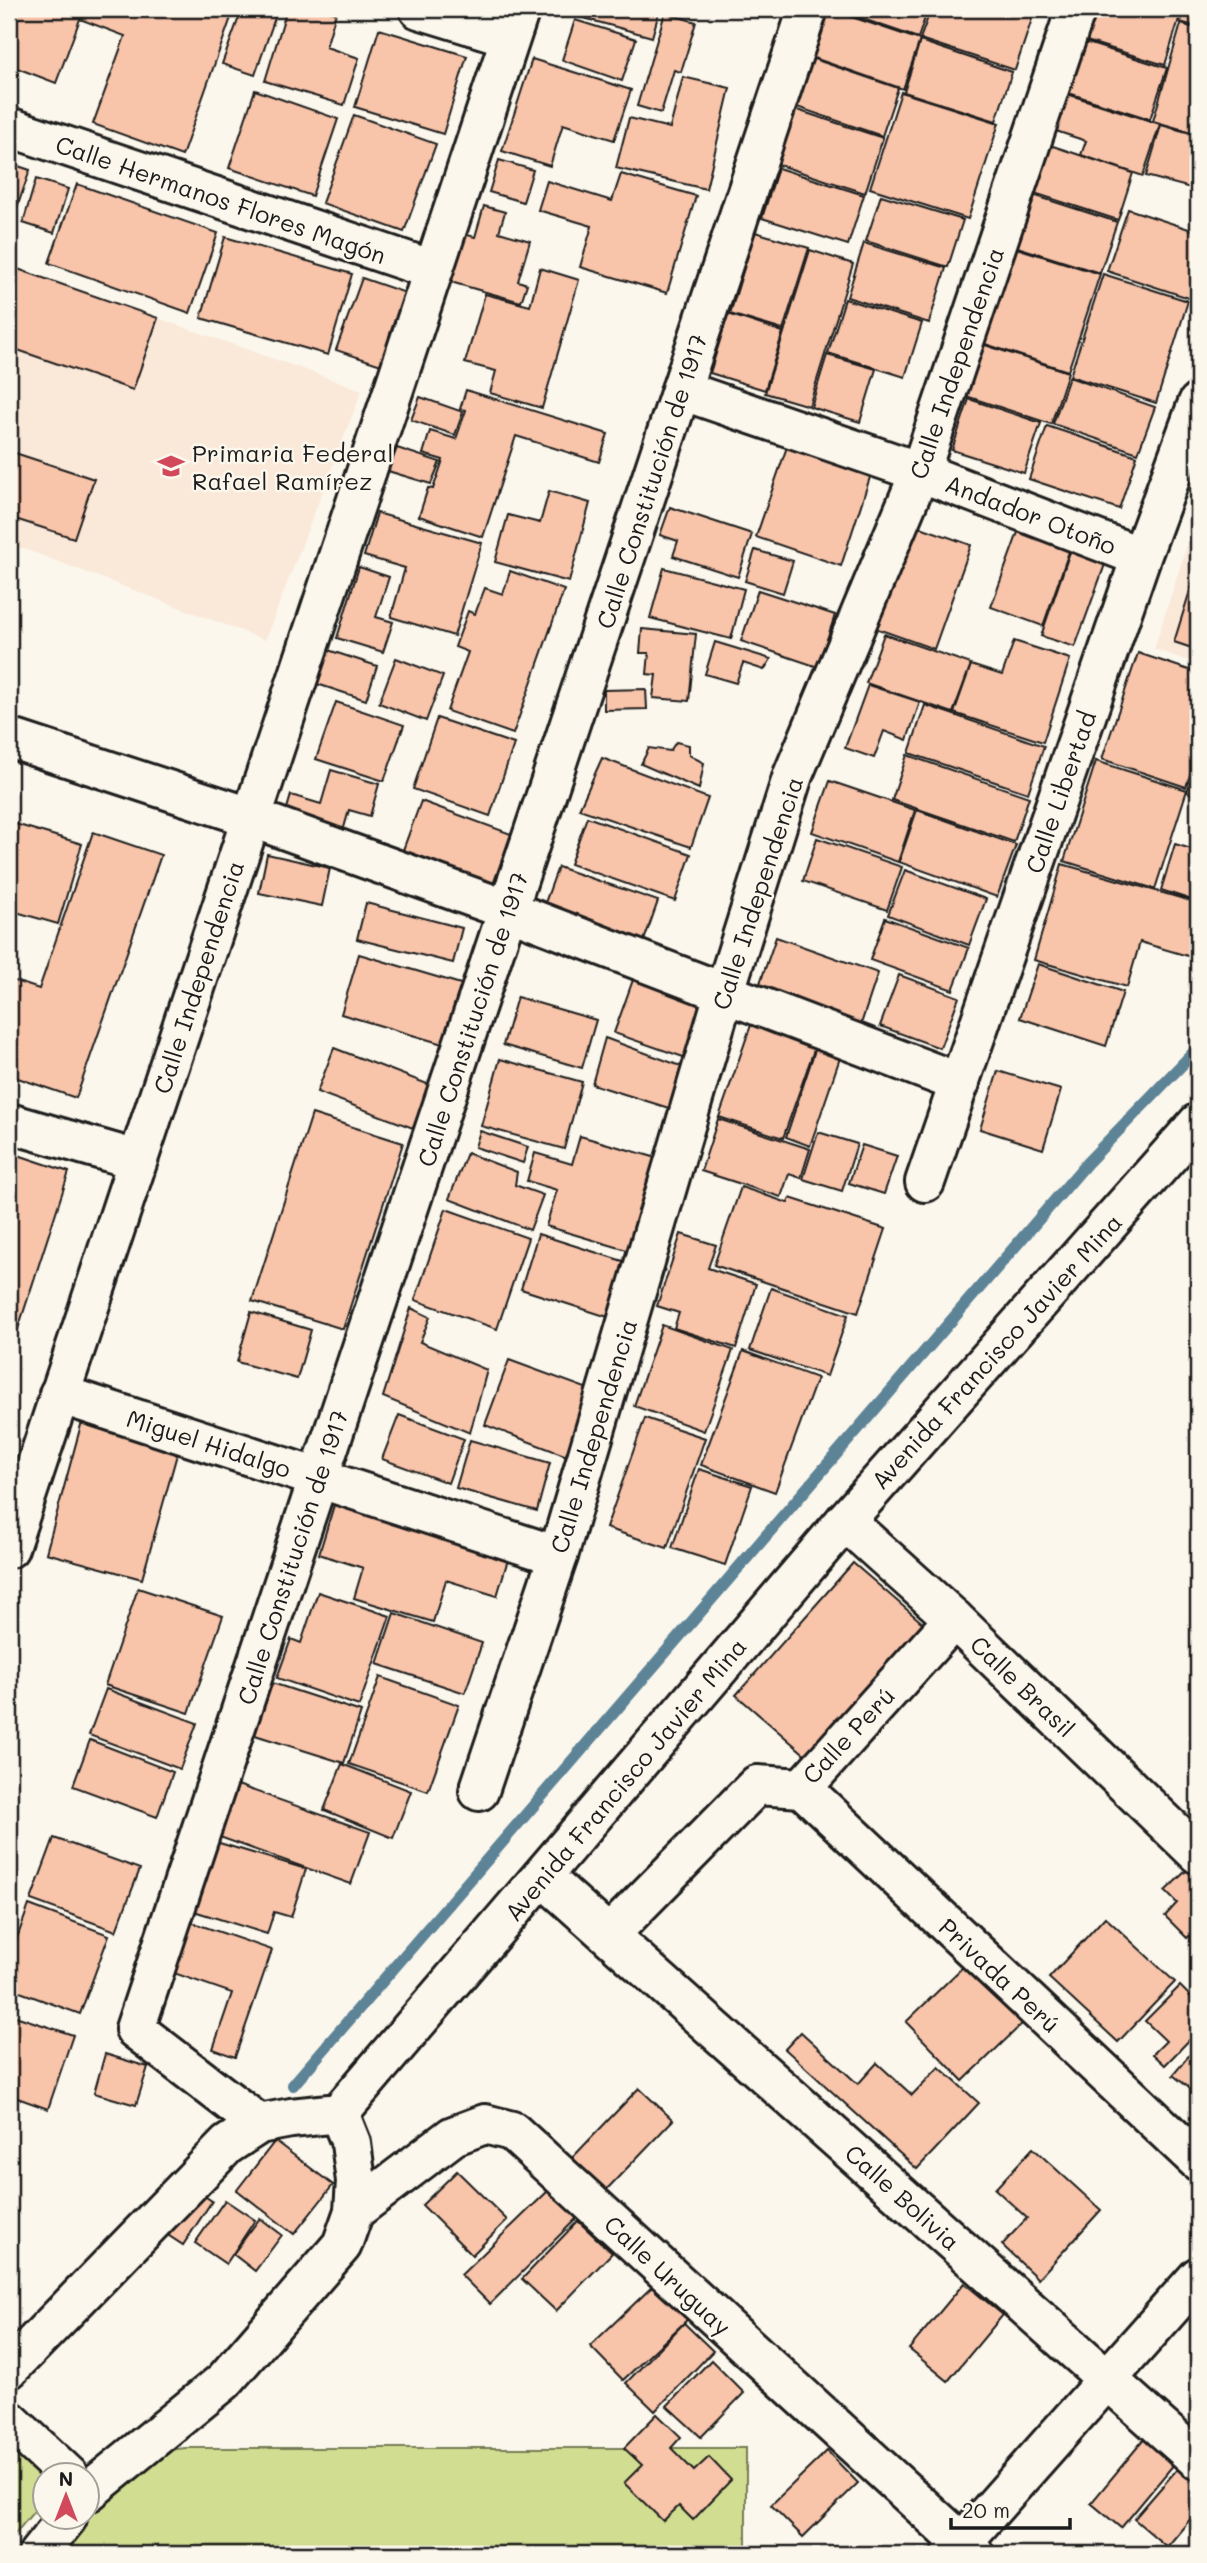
<svg xmlns="http://www.w3.org/2000/svg" width="1207" height="2563" viewBox="0 0 1207 2563" font-family="Mali,sans-serif">
	<style>
		.built { fill: #fae8d8 }
		.green { fill: #d1de91; stroke: #767d56; stroke-width: 2 }
		.lines { fill: none; stroke-linecap: round; stroke-linejoin: round }
		.stream { stroke: #5d8397; stroke-width: 12 }
		.building { fill: #f8c4aa; stroke: #1c1c1c; stroke-width: 2 }
		.minor-casing { stroke: #1c1c1c; stroke-width: 44 }
		.minor { stroke: #fbf7ec; stroke-width: 38 }
		.labels { text-anchor: middle; dominant-baseline: central; stroke-width: 5; stroke-linejoin: round; paint-order: stroke }
		.street-label { font-size: 24px; fill: #1c1c1c; stroke: #fbf7ec }
		.poi-label { font-size: 24px; fill: #1c1c1c; stroke: #fbf7ec; text-anchor: start }
	</style>
	<rect width="100%" height="100%" fill="#fbf7ec"/>
	<filter id="ink" filterUnits="userSpaceOnUse"><feTurbulence type="fractalNoise" baseFrequency=".0143" numOctaves="2"/><feDisplacementMap in="SourceGraphic" scale="14" xChannelSelector="R" yChannelSelector="G"/><feConvolveMatrix kernelMatrix="1 2 1 2 8 2 1 2 1" color-interpolation-filters="sRGB"/></filter>
	<g filter="url(#ink)">
		<g class="built">
			<polygon points="9,266 362,390 265,640 9,543"/>
			<polygon points="1198,511 1198,664 1154,649"/>
		</g>
		<g class="green">
			<polygon points="186,2448 746,2448 746,2554 52,2554 80,2518 88,2518 88,2507 148,2452"/>
			<polygon points="9,2455 36,2456 46,2476 45,2498 9,2541"/>
		</g>
		<g class="lines">
			<polyline class="stream" points="293,2085 1087,1163 1198,1048"/>
		</g>
		<g class="building">
			<polygon points="9,9 234,9 182,156 93,124 125,36 80,19 56,83 9,65"/>
			<polygon points="242,9 278,9 255,75 222,64"/>
			<polygon points="287,9 321,9 336,13 326,47 359,58 344,105 265,81"/>
			<polygon points="551,9 660,9 652,37"/>
			<polygon points="828,9 920,40 903,89 811,57"/>
			<polygon points="834,9 928,9 918,38"/>
			<polygon points="931,9 1011,9 1033,16 1015,70 920,39"/>
			<polygon points="1092,9 1182,9 1165,65 1083,40"/>
			<polygon points="1184,9 1198,9 1198,27 1180,22"/>
			<polygon points="665,13 696,22 681,72 674,70 661,113 637,106"/>
			<polygon points="575,20 636,39 622,81 562,60"/>
			<polygon points="1181,24 1198,29 1198,134 1153,121"/>
			<polygon points="379,29 467,56 443,134 355,107"/>
			<polygon points="920,41 1012,72 996,121 904,92"/>
			<polygon points="1081,41 1167,68 1150,119 1065,92"/>
			<polygon points="811,58 898,88 882,136 794,106"/>
			<polygon points="532,59 631,90 614,140 563,124 550,166 502,151"/>
			<polygon points="683,77 730,88 706,189 616,168 629,118 670,128"/>
			<polygon points="255,90 338,119 312,196 229,168"/>
			<polygon points="901,92 999,123 968,219 870,188"/>
			<polygon points="1064,93 1160,124 1143,176 1081,155 1086,141 1053,130"/>
			<polygon points="794,109 883,138 865,193 776,164"/>
			<polygon points="354,115 436,144 404,232 322,203"/>
			<polygon points="1161,125 1198,135 1198,190 1146,176"/>
			<polygon points="1044,143 1133,173 1118,220 1028,191"/>
			<polygon points="499,160 533,170 523,202 489,192"/>
			<polygon points="9,163 30,170 9,231"/>
			<polygon points="778,168 864,195 848,245 762,218"/>
			<polygon points="621,174 696,196 667,293 580,267 592,226 538,210 547,181 612,201"/>
			<polygon points="36,179 68,189 54,233 23,223"/>
			<polygon points="77,184 218,233 190,313 49,263"/>
			<polygon points="1030,194 1117,222 1100,273 1014,246"/>
			<polygon points="881,195 963,220 948,267 866,241"/>
			<polygon points="484,206 505,212 499,232 530,241 518,281 527,284 521,302 447,281 453,231 475,237"/>
			<polygon points="1128,209 1198,232 1198,289 1195,300 1107,271"/>
			<polygon points="755,232 809,248 783,330 730,314"/>
			<polygon points="225,237 352,274 328,355 201,318"/>
			<polygon points="864,243 946,268 929,323 847,297"/>
			<polygon points="1010,246 1100,274 1068,371 979,342"/>
			<polygon points="810,250 853,264 809,406 765,393"/>
			<polygon points="9,266 158,318 133,390 9,347"/>
			<polygon points="540,268 579,280 542,408 490,393 496,371 465,363 485,294 530,306"/>
			<polygon points="1103,274 1188,301 1156,403 1070,376"/>
			<polygon points="362,278 406,293 381,365 336,350"/>
			<polygon points="845,299 922,323 905,377 828,353"/>
			<polygon points="728,314 783,332 765,390 710,373"/>
			<polygon points="982,344 1068,372 1051,424 966,396"/>
			<polygon points="827,355 876,369 860,422 811,407"/>
			<polygon points="1069,377 1155,407 1138,453 1053,424"/>
			<polygon points="466,390 608,434 599,462 516,436 483,537 419,516 428,488 433,489 443,460 423,454 430,431 456,439 466,410 460,409"/>
			<polygon points="420,397 463,412 455,435 411,420"/>
			<polygon points="969,399 1041,423 1024,473 952,450"/>
			<polygon points="1047,426 1137,456 1119,509 1029,479"/>
			<polygon points="791,435 875,462 841,566 756,537"/>
			<polygon points="397,448 440,462 431,484 388,471"/>
			<polygon points="9,451 94,479 74,538 9,517"/>
			<polygon points="549,491 590,503 569,582 495,562 508,515 540,523"/>
			<polygon points="670,507 752,534 738,577 673,556 678,541 660,535"/>
			<polygon points="377,513 482,543 454,636 391,617 405,568 364,556"/>
			<polygon points="912,524 971,545 934,649 875,628"/>
			<polygon points="1021,524 1072,543 1043,626 991,607"/>
			<polygon points="1073,543 1108,556 1075,647 1041,636"/>
			<polygon points="755,550 793,561 783,593 745,581"/>
			<polygon points="1198,565 1198,650 1174,642"/>
			<polygon points="359,567 389,577 376,617 393,622 383,652 337,638"/>
			<polygon points="664,568 744,589 731,639 650,618"/>
			<polygon points="510,571 564,590 513,734 447,711 468,652 455,647 468,611 475,614 485,588 503,594"/>
			<polygon points="758,590 835,615 818,667 741,641"/>
			<polygon points="642,629 696,634 689,701 653,698 656,675 647,674 649,653 640,653"/>
			<polygon points="884,634 971,664 953,713 866,683"/>
			<polygon points="1014,641 1070,659 1043,742 954,713 971,665 1002,675"/>
			<polygon points="715,642 771,659 764,670 743,663 736,683 705,674"/>
			<polygon points="325,649 377,666 366,700 314,683"/>
			<polygon points="1138,653 1198,673 1198,751 1186,787 1102,759"/>
			<polygon points="396,658 443,676 426,721 379,703"/>
			<polygon points="868,685 920,702 907,740 884,731 874,758 845,748"/>
			<polygon points="646,689 647,709 604,710 604,690"/>
			<polygon points="336,702 404,725 384,781 316,759"/>
			<polygon points="925,705 1044,746 1028,793 909,753"/>
			<polygon points="437,718 514,744 490,816 413,789"/>
			<polygon points="676,742 689,745 689,755 704,763 699,789 641,764 649,748 670,751"/>
			<polygon points="907,755 1029,797 1014,842 892,800"/>
			<polygon points="602,758 708,798 691,847 579,809"/>
			<polygon points="1198,759 1198,796 1187,792"/>
			<polygon points="1096,761 1187,790 1155,889 1064,861"/>
			<polygon points="331,770 379,784 370,816 349,810 342,835 284,819 291,795 321,804"/>
			<polygon points="830,781 915,810 898,862 812,832"/>
			<polygon points="421,801 511,834 490,893 399,861"/>
			<polygon points="917,810 1016,845 997,897 899,862"/>
			<polygon points="587,817 691,854 675,901 570,864"/>
			<polygon points="12,823 82,844 58,924 9,910 9,834"/>
			<polygon points="93,832 161,855 76,1098 9,1075 9,979 39,989"/>
			<polygon points="817,838 902,867 887,910 803,881"/>
			<polygon points="1175,844 1198,851 1198,902 1161,890"/>
			<polygon points="267,854 330,868 322,906 259,893"/>
			<polygon points="1062,864 1198,903 1198,959 1140,942 1127,987 1034,960"/>
			<polygon points="558,867 658,901 641,949 541,914"/>
			<polygon points="905,870 986,899 969,945 888,915"/>
			<polygon points="366,903 462,928 453,963 357,939"/>
			<polygon points="885,918 969,948 953,990 870,960"/>
			<polygon points="776,937 878,973 860,1027 757,992"/>
			<polygon points="359,954 464,985 446,1045 341,1014"/>
			<polygon points="1038,964 1123,992 1106,1046 1020,1018"/>
			<polygon points="899,975 959,997 940,1048 880,1026"/>
			<polygon points="634,977 709,1004 689,1059 614,1033"/>
			<polygon points="517,997 596,1020 582,1068 503,1045"/>
			<polygon points="752,1022 816,1044 783,1138 719,1117"/>
			<polygon points="605,1038 689,1069 672,1109 592,1084"/>
			<polygon points="818,1041 843,1049 810,1146 786,1137"/>
			<polygon points="334,1048 430,1085 413,1128 317,1092"/>
			<polygon points="500,1059 582,1082 564,1149 481,1126"/>
			<polygon points="998,1071 1061,1090 1043,1149 980,1129"/>
			<polygon points="312,1114 403,1143 343,1329 252,1301"/>
			<polygon points="718,1119 810,1149 801,1178 789,1174 781,1197 701,1171"/>
			<polygon points="480,1131 528,1147 523,1163 475,1147"/>
			<polygon points="818,1132 857,1144 842,1191 803,1179"/>
			<polygon points="580,1136 657,1158 630,1251 546,1226 557,1190 527,1181 535,1153 572,1164"/>
			<polygon points="862,1145 897,1156 884,1194 849,1183"/>
			<polygon points="9,1152 69,1172 18,1329 9,1326"/>
			<polygon points="467,1153 517,1172 515,1185 543,1195 530,1230 449,1199"/>
			<polygon points="741,1187 788,1203 790,1198 886,1229 858,1313 714,1265"/>
			<polygon points="446,1209 528,1238 497,1329 415,1300"/>
			<polygon points="538,1234 629,1263 611,1318 521,1289"/>
			<polygon points="681,1234 716,1245 708,1268 756,1284 736,1348 674,1328 679,1313 657,1306"/>
			<polygon points="771,1288 848,1315 827,1376 750,1350"/>
			<polygon points="411,1308 430,1317 420,1342 487,1370 470,1433 383,1397"/>
			<polygon points="251,1312 311,1330 297,1379 237,1362"/>
			<polygon points="662,1325 733,1350 704,1431 634,1406"/>
			<polygon points="743,1351 817,1378 775,1492 701,1465"/>
			<polygon points="509,1360 591,1390 567,1456 485,1425"/>
			<polygon points="84,1414 181,1440 142,1579 46,1553"/>
			<polygon points="399,1415 464,1439 448,1483 382,1459"/>
			<polygon points="645,1418 705,1438 667,1548 606,1528"/>
			<polygon points="470,1440 550,1463 537,1511 456,1488"/>
			<polygon points="699,1469 752,1486 725,1565 672,1548"/>
			<polygon points="338,1492 512,1546 497,1596 446,1580 433,1622 354,1598 363,1568 319,1554"/>
			<polygon points="853,1563 926,1626 809,1758 736,1695"/>
			<polygon points="138,1588 223,1616 189,1713 105,1685"/>
			<polygon points="318,1592 390,1616 359,1706 277,1678 291,1639 301,1643"/>
			<polygon points="394,1613 482,1643 465,1693 377,1664"/>
			<polygon points="380,1677 459,1705 428,1791 349,1764"/>
			<polygon points="272,1683 361,1712 344,1763 255,1735"/>
			<polygon points="106,1689 197,1723 180,1769 89,1735"/>
			<polygon points="90,1740 173,1772 157,1817 73,1786"/>
			<polygon points="342,1764 411,1791 393,1838 324,1810"/>
			<polygon points="232,1783 370,1832 351,1884 214,1835"/>
			<polygon points="54,1838 140,1869 116,1931 31,1900"/>
			<polygon points="216,1842 306,1869 291,1917 274,1912 267,1934 194,1911"/>
			<polygon points="1187,1870 1198,1881 1198,1928 1187,1938 1165,1916 1177,1903 1165,1891"/>
			<polygon points="29,1905 109,1935 80,2014 9,1988 9,1960"/>
			<polygon points="1105,1917 1175,1982 1118,2042 1049,1978"/>
			<polygon points="182,1919 272,1950 235,2057 213,2049 232,1993 165,1970"/>
			<polygon points="967,1963 1024,2022 963,2081 906,2022"/>
			<polygon points="1180,1986 1198,2004 1198,2031 1165,2065 1153,2054 1166,2041 1145,2021"/>
			<polygon points="9,2014 73,2035 48,2109 9,2095"/>
			<polygon points="801,2032 858,2084 877,2063 912,2095 939,2067 979,2103 917,2169 785,2049"/>
			<polygon points="1198,2044 1198,2095 1173,2075"/>
			<polygon points="105,2054 148,2067 136,2105 94,2093"/>
			<polygon points="639,2088 673,2120 606,2190 572,2158"/>
			<polygon points="275,2141 333,2185 294,2234 237,2190"/>
			<polygon points="1033,2148 1101,2210 1038,2279 1002,2245 1027,2218 995,2189"/>
			<polygon points="457,2171 507,2220 472,2255 422,2205"/>
			<polygon points="189,2186 212,2201 183,2245 160,2230"/>
			<polygon points="549,2190 577,2218 490,2304 461,2275"/>
			<polygon points="225,2200 255,2220 226,2264 195,2243"/>
			<polygon points="260,2218 282,2235 255,2271 233,2254"/>
			<polygon points="578,2221 612,2253 556,2311 522,2279"/>
			<polygon points="964,2283 1003,2315 948,2381 909,2349"/>
			<polygon points="654,2285 688,2319 623,2380 590,2346"/>
			<polygon points="684,2323 713,2351 655,2411 626,2383"/>
			<polygon points="711,2360 744,2393 701,2437 667,2406"/>
			<polygon points="657,2414 681,2437 671,2448 694,2471 709,2457 731,2480 693,2520 679,2506 663,2521 624,2483 642,2465 624,2448"/>
			<polygon points="1150,2432 1180,2457 1121,2528 1091,2503"/>
			<polygon points="827,2451 858,2483 803,2537 771,2505"/>
			<polygon points="1185,2460 1198,2472 1198,2510 1167,2547 1134,2519"/>
		</g>
		<g class="lines">
			<g class="minor-casing">
				<g id="minor">
					<polyline points="419,9 510,37"/>
					<polyline points="9,127 433,270"/>
					<polyline points="681,390 920,472 1141,557"/>
					<polyline points="9,738 250,817 508,910 960,1083"/>
					<polyline points="9,1123 137,1160"/>
					<polyline points="925,1182 1141,557 1198,403"/>
					<polyline points="59,1394 558,1556"/>
					<polyline points="845,1521 954,1619 1198,1854"/>
					<polyline points="9,1548 520,9"/>
					<polyline points="802,1788 1198,2161"/>
					<polyline points="479,1791 558,1556 724,994 793,775 920,472 1076,9"/>
					<polyline points="542,1876 1198,2460"/>
					<polyline points="609,1935 757,1785 802,1788 954,1619"/>
					<polyline points="259,2124 135,2029 808,9"/>
					<polyline points="354,2211 453,2136 485,2124 512,2131 974,2554"/>
					<polyline points="9,2369 227,2145 259,2124 291,2118 339,2113 845,1521 1198,1123"/>
					<polyline points="9,2420 69,2476"/>
					<polyline points="88,2492 224,2381 342,2245 354,2211 356,2181 351,2143 339,2113"/>
					<polyline points="38,2554 67,2518"/>
					<polyline points="952,2554 1198,2277"/>
				</g>
			</g>
			<use href="#minor" class="minor"/>
		</g>
	</g>
	<defs>
		<g id="school-bare" transform="scale(2.1)"><path d="M0-5L7-2L0 1L-7-2ZM-4 1L0 2.5L4 1V4Q0 6-4 4Z" fill="#d1495b" stroke="#fbf7ec" stroke-width="2.5" paint-order="stroke"/></g>
	</defs>
	<g fill-rule="evenodd">
		<use href="#school-bare" x="171" y="466"/>
	</g>
	<g class="labels">
		<g class="street-label">
			<text transform="translate(221 199) rotate(19)">Calle Hermanos Flores Magón</text>
			<text transform="translate(956 363) rotate(-71)">Calle Independencia</text>
			<text transform="translate(651 481) rotate(-72)">Calle Constitución de 1917</text>
			<text transform="translate(1031 514) rotate(21)">Andador Otoño</text>
			<text transform="translate(1060 792) rotate(-71)">Calle Libertad</text>
			<text transform="translate(757 893) rotate(-72)">Calle Independencia</text>
			<text transform="translate(198 977) rotate(-72)">Calle Independencia</text>
			<text transform="translate(472 1019) rotate(-72)">Calle Constitución de 1917</text>
			<text transform="translate(996 1351) rotate(-48)">Avenida Francisco Javier Mina</text>
			<text transform="translate(593 1436) rotate(-73)">Calle Independencia</text>
			<text transform="translate(209 1443) rotate(18)">Miguel Hidalgo</text>
			<text transform="translate(292 1557) rotate(-72)">Calle Constitución de 1917</text>
			<text transform="translate(1023 1686) rotate(44)">Calle Brasil</text>
			<text transform="translate(848 1735) rotate(-47)">Calle Perú</text>
			<text transform="translate(625 1779) rotate(-50)">Avenida Francisco Javier Mina</text>
			<text transform="translate(1000 1975) rotate(43)">Privada Perú</text>
			<text transform="translate(903 2197) rotate(42)">Calle Bolivia</text>
			<text transform="translate(668 2275) rotate(43)">Calle Uruguay</text>
		</g>
		<g class="poi-label">
			<text x="192" y="452">Primaria Federal<tspan x="192" dy="28">Rafael Ramírez</tspan></text>
		</g>
	</g>
	<rect width="1207" height="2563" fill="none" stroke="#fbf7ec" stroke-width="35"/>
	<rect x="18" y="18" width="1172" height="2528" fill="none" stroke="#1c1c1c" stroke-width="2.5" filter="url(#ink)"/>
	<g transform="translate(66 2496)"><circle r="33" fill="#fbf7ec" stroke="#a29f99" stroke-width="2"/>
	<path d="M0-5L12 26L0 18L-12 26Z" fill="#d1495b"/>
	<text y="-10" font-size="19" font-weight="bold" text-anchor="middle" fill="#1c1c1c">N</text>
	</g>
	<path d="M951 2518v10h119v-10" fill="none" stroke="#1c1c1c" stroke-width="3.5"/>
	<text x="962" y="2518" font-size="21" fill="#1c1c1c" stroke="#fbf7ec" stroke-width="5" paint-order="stroke">20 m</text>
</svg>
